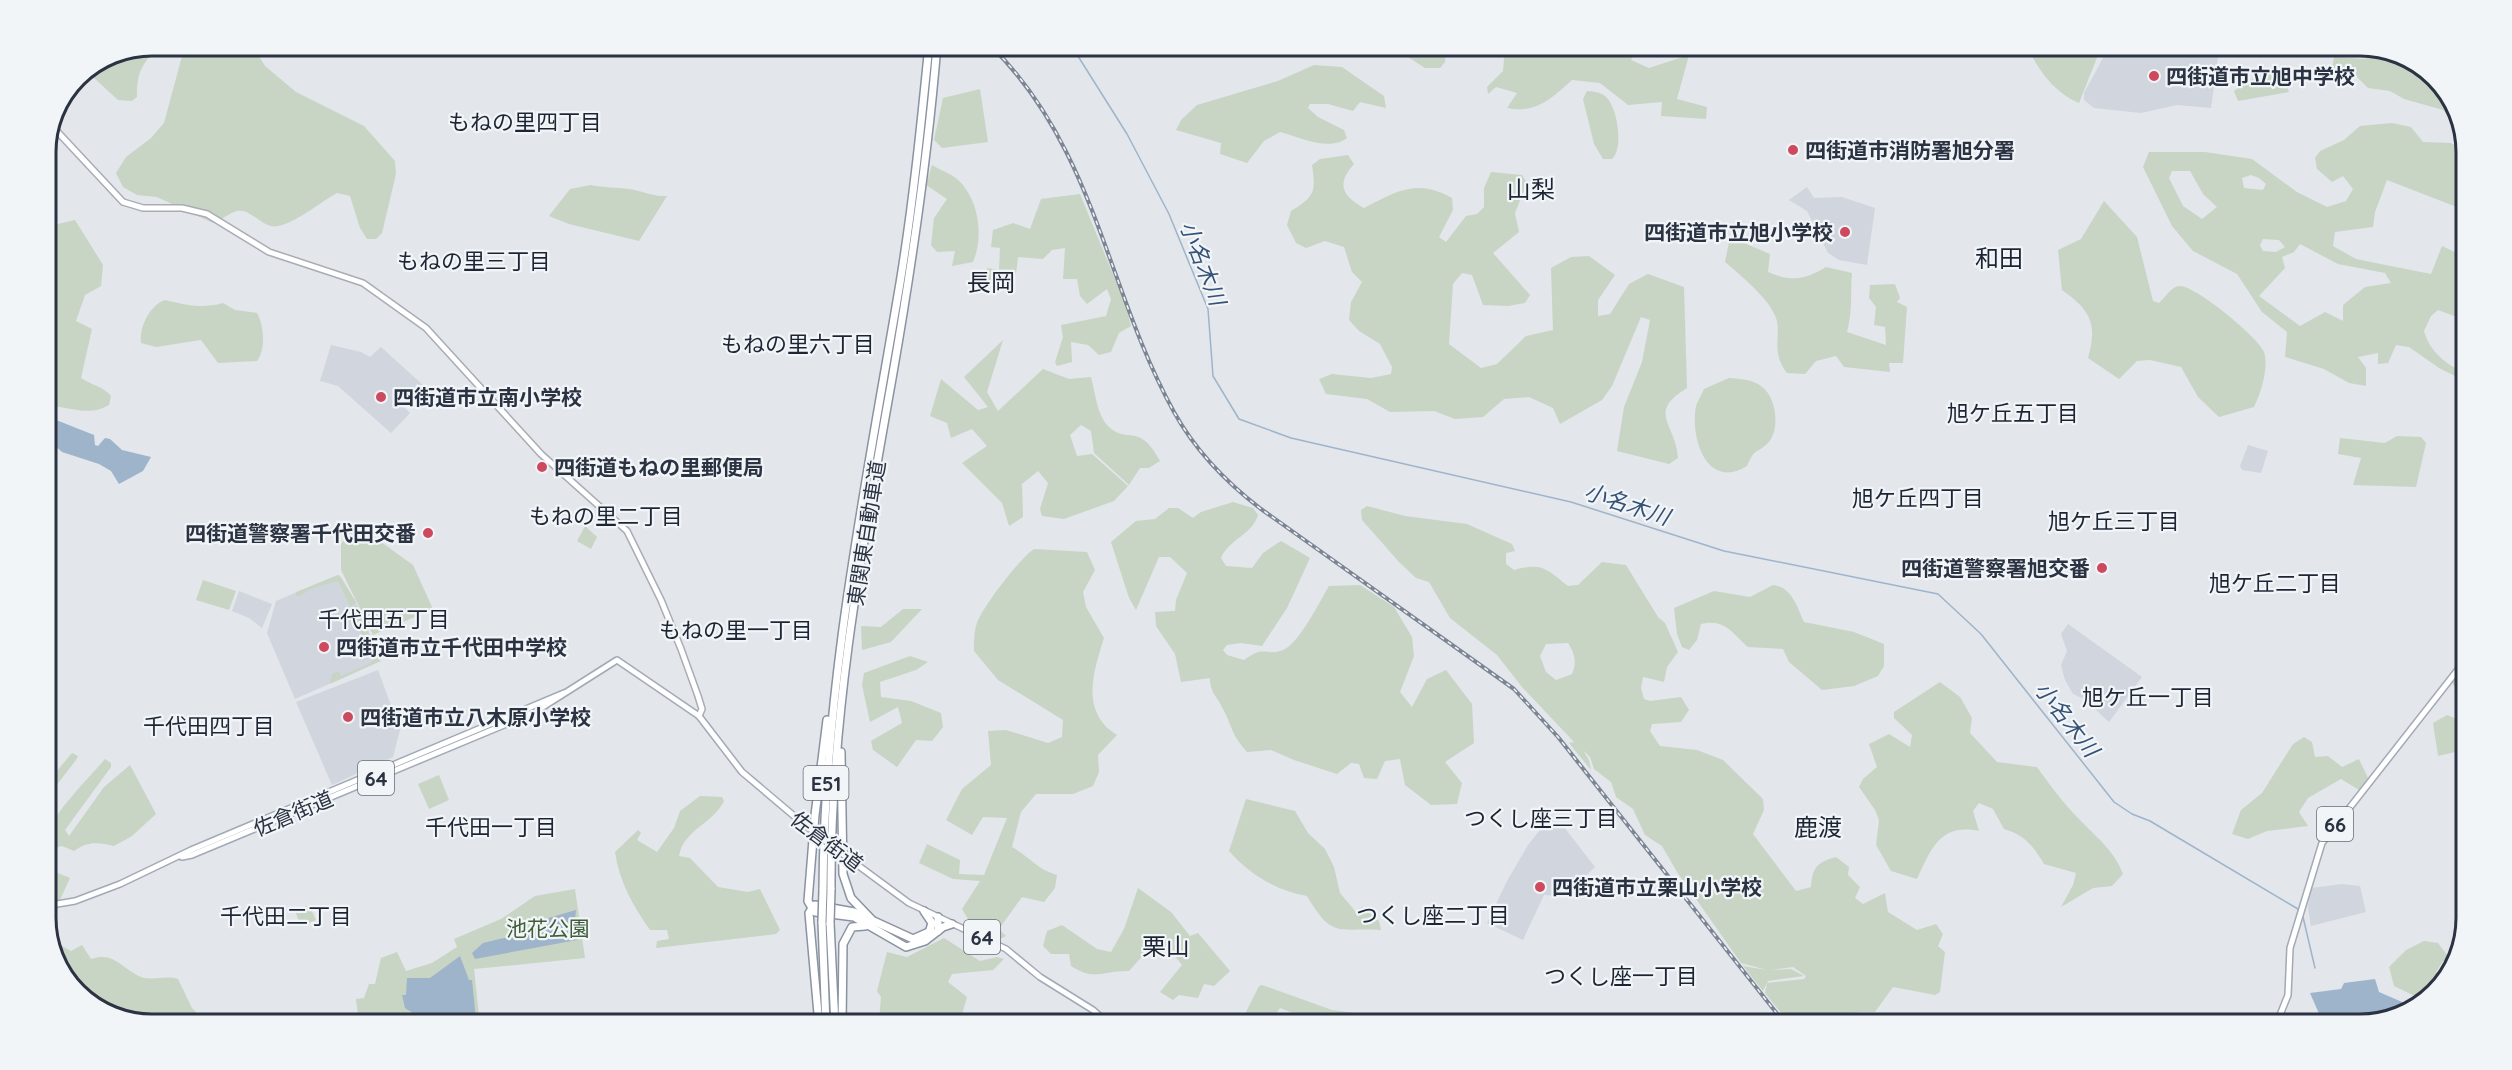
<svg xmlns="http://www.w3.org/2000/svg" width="2512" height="1070" viewBox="0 0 2512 1070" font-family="Quicksand,'Noto Sans JP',sans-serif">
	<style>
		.built { fill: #d1d5dd }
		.green { fill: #c8d5c4; fill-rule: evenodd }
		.water { fill: #9eb4ca }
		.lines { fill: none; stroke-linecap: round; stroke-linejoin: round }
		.stream { stroke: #9eb4ca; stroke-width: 1.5 }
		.secondary-casing { stroke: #a8adb5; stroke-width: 8 }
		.primary-casing { stroke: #a2aab6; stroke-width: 8 }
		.highway-casing { stroke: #8a93a1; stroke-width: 10 }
		.secondary { stroke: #fff; stroke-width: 5 }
		.primary { stroke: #fff; stroke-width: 5 }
		.highway { stroke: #fff; stroke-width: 7 }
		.rail-casing { stroke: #7c8594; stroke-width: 4 }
		.rail { stroke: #f2f5f8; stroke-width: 1.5; stroke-dasharray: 4.5; stroke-linecap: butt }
		.primary-bridge-casing { stroke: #a2aab6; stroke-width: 8; stroke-linecap: butt }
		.highway-bridge-casing { stroke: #8a93a1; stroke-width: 10; stroke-linecap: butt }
		.primary-bridge { stroke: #fff; stroke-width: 5 }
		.highway-bridge { stroke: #fff; stroke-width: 7 }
		.poi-dot { fill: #cd4a5e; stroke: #f2f5f8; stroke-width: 2 }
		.labels { text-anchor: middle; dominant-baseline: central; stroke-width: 4.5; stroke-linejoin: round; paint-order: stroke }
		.shield { fill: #f2f5f8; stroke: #676d79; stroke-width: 1.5 }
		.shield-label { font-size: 20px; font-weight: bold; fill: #2b3343 }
		.poi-label { font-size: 21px; font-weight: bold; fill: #2b3343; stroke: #f2f5f8; text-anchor: start }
		.street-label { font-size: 21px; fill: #2b3343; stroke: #f2f5f8 }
		.park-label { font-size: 21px; fill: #3f5e38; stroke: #f2f5f8 }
		.neighbourhood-label { font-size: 22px; fill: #1d2534; stroke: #f2f5f8 }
		.water-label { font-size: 22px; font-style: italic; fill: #355277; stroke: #f2f5f8 }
		.quarter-label { font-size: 24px; fill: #1d2534; stroke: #f2f5f8 }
		.rim { fill: none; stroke: #2b3343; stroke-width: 3 }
	</style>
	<rect width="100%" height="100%" fill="#e3e6eb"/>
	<g class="built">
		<polygon points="2110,45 2176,45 2200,54 2218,57 2211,108 2177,105 2141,113 2094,108 2084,100 2084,93"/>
		<polygon points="1807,187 1814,198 1842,197 1875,208 1867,265 1839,260 1828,253 1807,211 1789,200"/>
		<polygon points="331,345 361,352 370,357 381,347 423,385 404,407 410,413 391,433 338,386 320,381"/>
		<polygon points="2248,445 2268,451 2261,473 2242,470 2240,466"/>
		<polygon points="337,575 341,577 357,604 381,661 295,699 267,633 276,601"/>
		<polygon points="239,591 272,604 262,628 249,618 232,611"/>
		<polygon points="2068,624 2142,677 2109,722 2084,699 2073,694 2065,680 2061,665 2067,651 2061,634"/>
		<polygon points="378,670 400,730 393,757 332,785 296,702"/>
		<polygon points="1559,825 1564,827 1595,867 1568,893 1560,896 1544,895 1523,940 1487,923 1507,881 1528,845 1543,826"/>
		<polygon points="2342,884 2360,886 2366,912 2311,926 2308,907 2311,888"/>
	</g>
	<g class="green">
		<path d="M 157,45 C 143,67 137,68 137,97 L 132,101 L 118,100 L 94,78 L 93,65 L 111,53 Z"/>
		<path d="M 185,45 L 252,45 L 265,66 L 296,92 L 364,126 L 395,161 L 396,174 L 382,233 L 376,239 L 367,239 L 360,228 L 350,196 L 337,193 C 322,201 287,230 271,226 C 260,224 249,208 237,211 C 229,213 221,220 213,223 L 157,197 L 137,195 L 123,187 L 116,173 L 126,157 L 151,138 L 164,123 Z"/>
		<polygon points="1407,45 1446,45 1445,62 1440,68 1425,68 1408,57"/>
		<path d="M 1510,45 L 1527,45 L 1537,54 L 1552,50 L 1547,45 L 1632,45 L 1637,47 L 1631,60 L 1649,68 L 1689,55 L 1677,99 L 1707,107 L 1706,119 L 1661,116 L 1662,102 L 1628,105 L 1600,83 L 1572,80 C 1552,98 1536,114 1507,108 L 1517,93 L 1496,87 L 1488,94 L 1487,87 L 1503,71 L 1505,48 Z"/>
		<path d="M 2026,45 L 2102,45 L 2079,103 C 2052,91 2039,70 2026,45 Z"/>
		<path d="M 2203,45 L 2249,45 L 2248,53 C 2234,57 2220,53 2206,50 Z"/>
		<polygon points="2386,50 2401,53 2445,87 2459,125 2443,110 2404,99 2390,91 2368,88 2354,74 2331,75 2334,57 2365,59"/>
		<path d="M 1314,65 L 1342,67 L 1384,96 L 1386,108 L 1360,102 L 1353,111 L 1328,104 L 1310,104 L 1308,108 L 1318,117 L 1344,130 L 1347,138 C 1328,152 1300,137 1280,132 L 1264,141 L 1247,163 L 1220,154 L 1221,143 L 1176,130 L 1181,120 L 1197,105 L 1278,81 Z"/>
		<polygon points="2274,70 2284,78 2289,92 2238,101 2234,91 2246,82"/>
		<polygon points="980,89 988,142 942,148 934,140 943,98"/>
		<path d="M 1587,91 C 1597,91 1607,94 1611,104 C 1618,117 1623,149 1612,159 L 1603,159 L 1594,144 L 1583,99 Z"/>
		<path d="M 2392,123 L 2411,127 L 2423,142 L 2451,143 L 2467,152 L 2467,211 L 2387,180 L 2375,212 L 2373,227 L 2335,232 L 2333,246 L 2356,259 L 2431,274 L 2442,246 L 2463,256 L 2467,253 L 2467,312 L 2462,319 L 2438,310 L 2431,316 L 2424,331 C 2430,352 2447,366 2467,373 L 2467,382 L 2439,368 L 2409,347 L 2396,345 L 2388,363 L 2378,364 L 2378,353 L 2358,357 L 2366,368 L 2366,386 L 2349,383 L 2324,369 L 2285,357 L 2287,332 L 2262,312 L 2237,274 L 2193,251 L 2172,226 L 2143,167 L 2149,152 L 2205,152 L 2252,159 L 2297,192 L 2327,207 L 2346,201 L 2353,189 L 2343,176 L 2332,182 L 2317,169 L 2315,158 L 2320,151 L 2344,140 L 2360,126 ZM 2172,171 L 2190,171 L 2203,194 L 2217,207 L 2202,219 L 2183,206 L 2169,178 ZM 2251,175 L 2259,178 L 2266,184 L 2263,190 L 2244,188 L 2242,178 ZM 2263,239 L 2279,240 L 2285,247 L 2276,252 L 2263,251 L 2260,245 ZM 2300,244 L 2338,264 L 2385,273 L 2391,283 L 2365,287 L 2343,305 L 2343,321 L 2325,312 L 2300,326 L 2259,296 L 2285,268 L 2282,257 L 2294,252 Z"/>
		<path d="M 1348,155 L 1354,164 C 1336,184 1342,196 1364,208 C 1396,192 1416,178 1452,198 L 1453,210 L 1439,237 L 1446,242 L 1466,216 L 1477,214 L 1484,207 L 1484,188 L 1491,172 L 1522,175 L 1527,183 L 1515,213 L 1519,232 L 1493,253 L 1530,295 L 1525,303 L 1508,306 L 1483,305 L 1472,275 L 1462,273 L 1453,284 L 1449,344 L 1481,368 L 1497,364 L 1526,336 L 1553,330 L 1551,268 L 1571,257 L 1589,256 L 1615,275 L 1598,300 L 1598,316 L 1610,314 L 1629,284 L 1648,274 L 1684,287 L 1687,388 C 1646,413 1676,423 1678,458 L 1669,464 L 1617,451 L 1624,407 L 1642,362 L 1650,320 L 1641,317 L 1612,386 L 1602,400 L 1560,424 L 1553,408 L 1529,397 L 1504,399 L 1483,417 L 1455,419 L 1434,411 L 1390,412 L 1367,399 L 1326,394 L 1319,379 L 1332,374 L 1371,378 L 1391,374 L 1392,367 L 1380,344 L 1359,331 L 1349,320 L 1351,302 L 1362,282 L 1352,272 L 1344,247 L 1325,241 L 1306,248 L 1296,243 L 1287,225 L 1291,211 C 1315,196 1316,192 1312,165 L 1320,159 Z"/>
		<path d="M 932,165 C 940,170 950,173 957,179 C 979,198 984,237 973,262 L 952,266 L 955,251 L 937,252 L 931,245 L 934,218 L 947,199 L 926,185 Z"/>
		<path d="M 591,185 C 604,188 616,187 629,189 C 643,191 653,197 667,196 L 639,241 L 569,224 L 549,216 L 570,189 Z"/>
		<polygon points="1080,194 1126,306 1131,326 1119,333 1111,352 1099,355 1088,345 1071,342 1072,362 1057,366 1055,362 1063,337 1061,325 1106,316 1111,299 1107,289 1087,304 1080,296 1077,279 1063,279 1065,248 1052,250 1043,259 1018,257 1016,274 998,285 984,286 987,268 999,270 1000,248 991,247 993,230 1013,223 1030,229 1041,199"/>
		<path d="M 2104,201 L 2137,237 L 2153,301 L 2159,303 C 2165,298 2171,286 2180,286 C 2196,286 2259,338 2264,352 C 2269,368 2261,392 2254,407 L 2219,417 L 2198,397 L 2181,367 L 2150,360 L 2137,361 L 2119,379 L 2088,358 C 2098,323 2090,310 2062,290 L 2058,250 L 2081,239 Z"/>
		<path d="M 75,220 L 103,265 L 101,286 L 85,295 L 76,321 L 92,329 L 81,378 C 91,385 103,386 111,396 L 109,405 C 87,418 68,405 45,406 L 45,227 Z"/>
		<path d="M 1730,237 L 1770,254 L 1768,272 C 1792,282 1804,280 1826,267 L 1852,273 C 1850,295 1853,310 1847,332 L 1886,345 L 1885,327 L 1874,325 L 1876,307 L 1869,298 L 1870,285 L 1895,284 L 1900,298 L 1897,302 L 1907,307 L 1903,363 L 1889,363 L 1890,372 L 1844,367 L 1836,356 L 1816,361 L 1805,374 L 1787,373 C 1770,351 1782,335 1776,318 C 1769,298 1741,276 1725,262 Z"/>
		<path d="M 165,300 C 186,305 202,309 223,303 L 235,310 L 257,313 C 264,325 266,350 257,361 L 218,363 L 201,340 L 156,347 L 141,343 C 139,327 150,305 165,300 Z"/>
		<path d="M 1003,340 L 987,392 L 998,411 L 1043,369 L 1069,379 L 1091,377 C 1095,391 1097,415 1108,426 C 1127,445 1139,421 1160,461 L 1149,468 L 1140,468 L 1129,485 L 1094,453 L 1091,431 L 1081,425 L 1070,435 L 1077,456 L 1092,454 L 1128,486 L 1114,501 L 1064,519 L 1042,516 L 1040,509 L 1048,483 L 1038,471 L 1022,484 L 1023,517 L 1009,526 L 1002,503 L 962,463 L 987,446 L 972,429 L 951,438 L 947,423 L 930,416 L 941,379 L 978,410 L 988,407 L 964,377 Z"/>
		<path d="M 1729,378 C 1740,379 1752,379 1761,386 C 1776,396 1781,429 1768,443 C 1757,454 1755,447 1747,466 C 1706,491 1690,437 1696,406 C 1698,400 1702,394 1704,389 Z"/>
		<polygon points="2397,436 2421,437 2426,443 2416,487 2353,485 2361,458 2338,454 2340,438 2385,443"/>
		<path d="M 1233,502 L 1253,508 L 1258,515 C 1252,535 1229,539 1221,558 L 1226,566 L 1252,568 L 1263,553 L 1281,541 L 1310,558 L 1287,608 L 1262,646 L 1241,643 L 1227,645 L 1223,650 L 1227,655 L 1244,660 C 1266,644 1266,657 1283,650 C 1299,644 1320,601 1329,586 L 1360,585 L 1394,607 L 1412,637 L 1414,656 L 1400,692 L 1412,707 L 1427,679 L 1446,670 L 1472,704 L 1474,743 L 1445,762 L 1462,783 L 1457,804 L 1431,805 L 1405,785 L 1400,759 L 1385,761 L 1377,779 L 1364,778 L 1359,764 L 1351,763 L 1337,774 L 1294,760 L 1271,750 L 1247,752 C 1231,734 1233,728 1223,709 C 1217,696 1210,693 1210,678 L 1181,682 L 1175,654 L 1156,626 L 1155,612 L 1175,611 L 1176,600 L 1187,573 L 1170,557 L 1159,557 L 1136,610 L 1129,598 L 1111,542 L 1136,521 L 1155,519 L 1169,508 L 1178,508 L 1193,518 L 1201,512 Z"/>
		<path d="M 1367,506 L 1405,516 L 1467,524 L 1512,544 L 1515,551 L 1506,553 L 1506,564 L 1514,570 C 1543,562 1546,569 1568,586 L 1578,585 L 1602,562 L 1626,565 L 1658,617 L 1665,623 L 1678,652 L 1667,667 L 1664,682 L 1643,677 L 1641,688 L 1644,699 L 1650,701 L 1681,697 L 1689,710 L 1681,722 L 1652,724 L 1650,731 L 1660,746 L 1697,750 L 1723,760 L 1763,799 L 1764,810 L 1753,834 L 1796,891 L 1811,887 C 1812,868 1817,862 1836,857 L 1849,867 L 1848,875 L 1860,887 L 1855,898 L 1863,904 L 1885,893 L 1888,912 L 1917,930 L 1936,924 L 1943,934 L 1938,946 L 1945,952 L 1940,992 L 1935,995 L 1893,987 L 1875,1012 L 1860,1012 L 1789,1023 L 1765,993 L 1767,983 L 1804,979 L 1806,976 L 1793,967 L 1771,970 L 1791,969 L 1804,976 L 1768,981 L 1763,991 L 1743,966 L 1767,970 L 1741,963 L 1677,872 L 1662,846 L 1645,835 L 1633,809 L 1616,797 L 1611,782 L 1594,769 L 1590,757 L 1583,750 L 1589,760 L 1591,770 L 1569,743 L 1574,742 L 1522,687 L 1497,655 L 1450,618 L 1429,582 L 1416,578 L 1399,562 L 1362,520 L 1361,510 ZM 1568,643 C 1575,654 1577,662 1572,674 L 1556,680 L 1546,672 L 1540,656 L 1546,644 Z"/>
		<polygon points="356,524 413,565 433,609 373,635 341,570 341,544"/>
		<polygon points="585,526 597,537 591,549 577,541"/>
		<path d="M 1034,549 L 1087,552 L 1095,570 L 1083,592 L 1086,607 L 1104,638 C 1093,673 1080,712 1117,735 L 1098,755 L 1099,772 L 1093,786 L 1073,794 L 1036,794 L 1021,812 L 1012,847 C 1031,858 1037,869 1057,875 L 1055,888 L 1044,902 L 1022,897 L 999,929 L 1006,936 L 998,940 L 975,931 L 962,909 L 980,881 L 953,879 L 919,863 L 927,844 L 960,860 L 959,874 L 984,875 L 1007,818 L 983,817 L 972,835 L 946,820 L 962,789 L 991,765 L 988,731 L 1006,730 L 1048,743 L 1062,737 L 1063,720 L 998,680 L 974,651 C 974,642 974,631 977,623 C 982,608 1020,558 1034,549 Z"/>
		<polygon points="339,575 356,602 351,608 338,581 311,589 298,597 296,595 296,592"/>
		<polygon points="203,580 236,591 229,610 196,600"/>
		<path d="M 1773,585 C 1792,587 1797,607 1804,622 L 1854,632 L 1884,644 L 1884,666 L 1878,676 L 1854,686 L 1822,690 L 1789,662 L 1783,649 L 1748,647 C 1732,633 1725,618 1701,624 L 1697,640 L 1689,650 L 1682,647 L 1677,634 L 1674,608 L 1714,591 L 1750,597 Z"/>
		<polygon points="357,605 380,661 330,684 332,674 338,671 341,676 371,663 374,658 368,643 365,643 353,611"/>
		<polygon points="903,609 922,609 891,642 862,650 861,626 881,627"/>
		<polygon points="910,656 928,662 916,670 880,682 881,697 911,701 941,713 943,727 932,741 916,740 897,767 873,750 871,741 902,723 898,707 870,722 862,685 864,673"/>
		<polygon points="2467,664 2467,704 2452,683 2459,669"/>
		<path d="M 1940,682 L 1960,697 L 1972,718 L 1970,733 L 1997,762 L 2037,767 C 2050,785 2063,803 2079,819 C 2096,837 2114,850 2123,874 L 2112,886 L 2093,888 L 2061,907 L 2073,885 L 2076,873 L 2044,864 C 2033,846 2025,835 2004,829 L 1993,809 L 1979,803 L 1973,811 L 1979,831 C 1940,823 1931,849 1917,879 L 1891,871 L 1876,845 L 1879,820 L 1875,810 L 1859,787 L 1863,779 L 1877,767 L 1869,744 L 1889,734 L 1910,747 L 1912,735 L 1894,718 L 1894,712 Z"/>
		<polygon points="2467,707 2467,799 2464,798 2460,751 2438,756 2433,723 2447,715 2457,719"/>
		<polygon points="2304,737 2312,742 2315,757 2328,756 2342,767 2359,759 2368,778 2359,790 2341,779 2308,798 2299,812 2308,826 2267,831 2248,839 2232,834 2241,810 2262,793 2293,744"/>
		<polygon points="72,753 78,756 76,760 45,800 45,785"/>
		<path d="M 105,759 L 111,763 L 111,767 L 65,830 L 69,836 L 104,787 L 130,765 L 156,814 L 132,836 L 114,846 C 98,842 87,841 74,851 L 62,846 L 55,848 L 45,843 C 45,821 88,779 105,759 Z"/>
		<polygon points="439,775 449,800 429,809 418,784"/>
		<path d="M 700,796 L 722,797 L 724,801 C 713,824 684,829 679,856 L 690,858 L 718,887 L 748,892 L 760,889 L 780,930 L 776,934 L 656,948 L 657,941 L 669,939 L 667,930 L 650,930 C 633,906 619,881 615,852 L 638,830 L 641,833 L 637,840 L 657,852 L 674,828 L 680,811 Z"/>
		<path d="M 1246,799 L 1295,811 L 1308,833 L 1325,849 L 1334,867 L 1340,893 L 1355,911 L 1362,907 L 1379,921 L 1381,930 C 1338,927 1333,940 1307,896 C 1277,891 1249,874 1229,851 Z"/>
		<polygon points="53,871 70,878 59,902 45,903 45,886"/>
		<path d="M 1138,888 L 1171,912 L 1190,936 L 1198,933 L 1230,971 L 1214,986 L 1204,984 L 1198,998 L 1179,995 L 1173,1000 L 1160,992 L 1182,965 L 1171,951 L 1153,944 L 1129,971 C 1103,970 1096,982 1071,966 L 1069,954 L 1051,954 L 1043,946 L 1047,931 L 1062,925 L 1097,949 L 1111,952 L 1124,929 Z"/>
		<polygon points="575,889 585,958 474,969 480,1025 359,1025 356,999 364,998 369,984 375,984 381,958 397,952 406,971 432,963 457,947 454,939 501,919 535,896"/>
		<polygon points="309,905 316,920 301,926 295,911"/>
		<polygon points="944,938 980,961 997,957 1004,959 993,970 952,974 948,982 967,997 959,1025 873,1025 879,1021 881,997 877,991 887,952 907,957"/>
		<polygon points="2424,941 2438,943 2447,955 2461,951 2455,964 2453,961 2443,961 2436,972 2444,978 2425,1001 2394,986 2389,967 2406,950"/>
		<path d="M 60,945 L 71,951 L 82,945 L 91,959 C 114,951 121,968 141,977 C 152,981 166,975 178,979 L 192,1008 L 207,1023 L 151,1025 L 111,1017 L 72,987 L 75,979 L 64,977 L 54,950 Z"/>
		<polygon points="1262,985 1332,1010 1355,1013 1356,1025 1291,1025 1293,1013 1280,1008 1268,1025 1254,1025 1244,1016 1259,986"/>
	</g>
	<g class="water">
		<polygon points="46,416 94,435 95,445 98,446 105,438 110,439 122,450 151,457 143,471 119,484 111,471 99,464 62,452 53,444 45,441"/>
		<polygon points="576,910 575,920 578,928 576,930 579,938 577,940 475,959 472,953 483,943 521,934 545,919"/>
		<polygon points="460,956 469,980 472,980 476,1019 437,1023 437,1018 422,1019 405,1008 402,995 406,995 407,978 430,978"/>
		<polygon points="2375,979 2379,992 2416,1008 2361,1025 2324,1025 2310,993 2341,989 2344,983"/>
	</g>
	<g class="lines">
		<g class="stream">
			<polyline points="1071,45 1127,134 1169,214 1208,309 1213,376 1239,419 1291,438 1571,502 1724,551 1938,594 1981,634 2114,802 2132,814 2150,821 2298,909"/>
			<polyline points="2303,917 2315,968"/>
		</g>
		<g class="secondary-casing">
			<polyline id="secondary" points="53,127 123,202 143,208 182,208 207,214 269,252 363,283 426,328 541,454 627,531 661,600 681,649 698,696 702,709 699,716"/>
		</g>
		<g class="primary-casing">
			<g id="primary">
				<polyline points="182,857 192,855 535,712 617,660 699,716 742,772 800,821"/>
				<polyline points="848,858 909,903 1006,949 1040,977 1093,1010 1110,1025"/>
				<polyline points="45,906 75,901 120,884 191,850 564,693"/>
				<polyline points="2276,1025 2288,995 2290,948 2322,843 2467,658"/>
			</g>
		</g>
		<g class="highway-casing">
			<g id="highway">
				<polyline points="841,752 843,874 851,898 873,921"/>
				<path d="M 831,889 C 830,715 863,543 893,373 C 912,264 928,155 937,45"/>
				<path d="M 823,890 C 824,685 866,485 900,283 C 913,204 921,125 929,45"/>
				<polyline points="812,908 815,912 854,917 906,947 925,941 943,927 952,924"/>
				<polyline points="812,908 815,905 854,912 913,939 931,931"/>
				<polyline points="924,911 932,923 929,933"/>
				<polyline points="938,917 938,931"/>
				<polyline points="822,922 826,1025"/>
				<polyline points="830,923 835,1025"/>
				<polyline points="819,1025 809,913 812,908 808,901 815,815 827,720"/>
				<polyline points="842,1025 843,944 852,927 865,926"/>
			</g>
		</g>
		<use href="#secondary" class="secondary"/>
		<use href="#primary" class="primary"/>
		<use href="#highway" class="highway"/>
		<g class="rail-casing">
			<path id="rail" d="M 990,45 C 1096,149 1106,289 1174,412 C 1195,450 1227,483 1261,509 L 1514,689 L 1558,737 L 1786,1025"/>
		</g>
		<use href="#rail" class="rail"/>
		<g class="primary-bridge-casing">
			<polyline id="primary-bridge" points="800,821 848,858"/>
		</g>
		<g class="highway-bridge-casing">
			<g id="highway-bridge">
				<polyline points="822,922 823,890"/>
				<polyline points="830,923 831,889"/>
			</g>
		</g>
		<use href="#primary-bridge" class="primary-bridge"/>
		<use href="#highway-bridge" class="highway-bridge"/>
	</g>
	<g class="poi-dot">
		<circle cx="2154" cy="76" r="6"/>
		<circle cx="1793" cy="150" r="6"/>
		<circle cx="1845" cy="232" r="6"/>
		<circle cx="381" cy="397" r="6"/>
		<circle cx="542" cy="467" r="6"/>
		<circle cx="428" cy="533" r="6"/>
		<circle cx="2102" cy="568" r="6"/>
		<circle cx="324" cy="647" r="6"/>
		<circle cx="348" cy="717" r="6"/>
		<circle cx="1540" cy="887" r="6"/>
	</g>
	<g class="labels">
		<g class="shield">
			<rect x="358" y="761" width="36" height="34" rx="4.5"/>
			<rect x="803.5" y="766" width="45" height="34" rx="4.5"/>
			<rect x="2317" y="807" width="36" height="34" rx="4.5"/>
			<rect x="964" y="920" width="36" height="34" rx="4.5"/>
		</g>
		<g class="shield-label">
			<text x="376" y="778">64</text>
			<text x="826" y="783">E51</text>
			<text x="2335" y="824">66</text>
			<text x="982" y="937">64</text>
		</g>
		<g class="poi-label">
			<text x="2166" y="76">四街道市立旭中学校</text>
			<text x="1805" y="150">四街道市消防署旭分署</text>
			<text x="1833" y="232" text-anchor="end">四街道市立旭小学校</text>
			<text x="393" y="397">四街道市立南小学校</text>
			<text x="554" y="467">四街道もねの里郵便局</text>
			<text x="416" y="533" text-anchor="end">四街道警察署千代田交番</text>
			<text x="2090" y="568" text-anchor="end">四街道警察署旭交番</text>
			<text x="336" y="647">四街道市立千代田中学校</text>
			<text x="360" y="717">四街道市立八木原小学校</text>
			<text x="1552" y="887">四街道市立栗山小学校</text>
		</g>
		<g class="street-label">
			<text transform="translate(866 533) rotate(-81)">東関東自動車道</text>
			<text transform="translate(293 813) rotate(-23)">佐倉街道</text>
			<text transform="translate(827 841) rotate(37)">佐倉街道</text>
		</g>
		<g class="park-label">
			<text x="548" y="928">池花公園</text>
		</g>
		<g class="neighbourhood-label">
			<text x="525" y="122">もねの里四丁目</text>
			<text x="474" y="261">もねの里三丁目</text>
			<text x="798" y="344">もねの里六丁目</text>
			<text x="2013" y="413">旭ケ丘五丁目</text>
			<text x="1918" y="498">旭ケ丘四丁目</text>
			<text x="606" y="516">もねの里二丁目</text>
			<text x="2114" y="521">旭ケ丘三丁目</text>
			<text x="2275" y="583">旭ケ丘二丁目</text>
			<text x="384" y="619">千代田五丁目</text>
			<text x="736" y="630">もねの里一丁目</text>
			<text x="2148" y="697">旭ケ丘一丁目</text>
			<text x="209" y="726">千代田四丁目</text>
			<text x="1541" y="818">つくし座三丁目</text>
			<text x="491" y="827">千代田一丁目</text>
			<text x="1433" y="915">つくし座二丁目</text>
			<text x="286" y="916">千代田二丁目</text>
			<text x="1621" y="976">つくし座一丁目</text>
		</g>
		<g class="water-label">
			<text transform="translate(1203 263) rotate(69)">小名木川</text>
			<text transform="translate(1627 504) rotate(18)">小名木川</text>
			<text transform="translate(2067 719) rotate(52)">小名木川</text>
		</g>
		<g class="quarter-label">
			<text x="1531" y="189">山梨</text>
			<text x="1999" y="258">和田</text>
			<text x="991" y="282">長岡</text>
			<text x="1818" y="827">鹿渡</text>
			<text x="1166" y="946">栗山</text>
		</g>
	</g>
	<path d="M0 0H2512V1070H0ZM152 56H2360A96 96 0 0 1 2456 152V918A96 96 0 0 1 2360 1014H152A96 96 0 0 1 56 918V152A96 96 0 0 1 152 56Z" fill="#f2f5f8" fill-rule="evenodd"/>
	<path class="rim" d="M152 56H2360A96 96 0 0 1 2456 152V918A96 96 0 0 1 2360 1014H152A96 96 0 0 1 56 918V152A96 96 0 0 1 152 56Z"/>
</svg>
